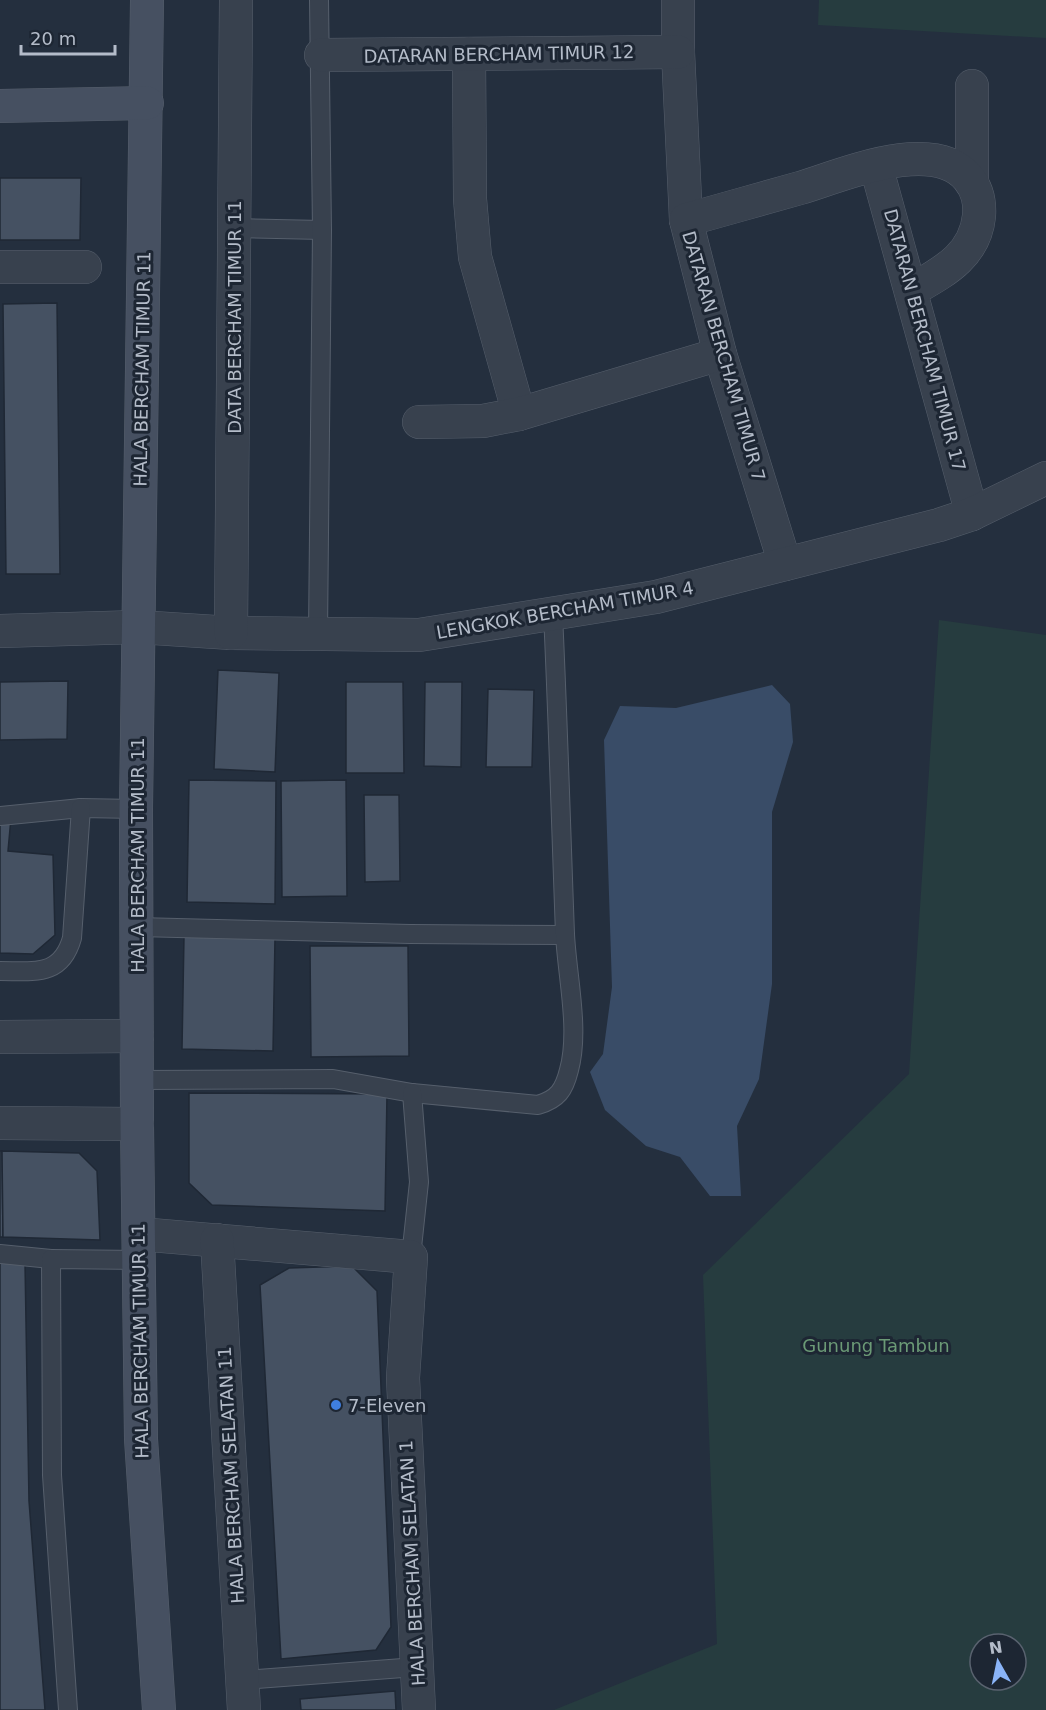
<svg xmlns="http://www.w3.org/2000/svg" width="1046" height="1710" viewBox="0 0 1046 1710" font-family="'DejaVu Sans',sans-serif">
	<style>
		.green { fill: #263c3f; fill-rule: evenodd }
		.water { fill: #394c67 }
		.building { fill: #455162; stroke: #1f2835; stroke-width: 1.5 }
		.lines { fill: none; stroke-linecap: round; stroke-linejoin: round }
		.lane-casing { stroke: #565f6c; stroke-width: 20 }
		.street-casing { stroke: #565f6c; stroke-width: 34 }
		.secondary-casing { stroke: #565f6c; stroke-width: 34 }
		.lane { stroke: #38414e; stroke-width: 18 }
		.street { stroke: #38414e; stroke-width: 33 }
		.secondary { stroke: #465061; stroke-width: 33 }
		.shop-dot { fill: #3f7fe0; stroke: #1d2633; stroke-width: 2 }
		.labels { text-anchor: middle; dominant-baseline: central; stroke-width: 6; stroke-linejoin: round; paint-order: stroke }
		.street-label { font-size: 18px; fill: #b4bcc9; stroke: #1d2633 }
		.park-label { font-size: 18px; fill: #6b9a76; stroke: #1d2633 }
		.poi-label { font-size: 18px; fill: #b4bcc9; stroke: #1d2633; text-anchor: start }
	</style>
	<rect width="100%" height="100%" fill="#242f3e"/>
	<g class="green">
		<polygon points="819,0 1046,0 1046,38 818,25"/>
		<path d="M 939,620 L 1046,635 L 1046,1710 L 554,1710 L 717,1644 L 703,1275 L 909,1074 ZM 980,1644 L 1016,1644 L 1016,1680 L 980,1680 Z"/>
	</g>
	<polygon class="water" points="772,685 790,704 793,742 772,812 772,984 759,1079 737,1126 741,1196 710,1196 680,1157 646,1146 605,1110 590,1072 603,1054 612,987 604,740 620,706 676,708"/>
	<g class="building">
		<polygon points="0,178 81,178 80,240 0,240"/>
		<polygon points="57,303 60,574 6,574 3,304"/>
		<polygon points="218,670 279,673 275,772 214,769"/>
		<polygon points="68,681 67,739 0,740 0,682"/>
		<polygon points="346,682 403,682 404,773 346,773"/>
		<polygon points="425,682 462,682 461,767 424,766"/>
		<polygon points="488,689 534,690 532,767 486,767"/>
		<polygon points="189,780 276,781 275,904 187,902"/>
		<polygon points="346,780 347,896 282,897 281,781"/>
		<polygon points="364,795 399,795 400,881 365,882"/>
		<polygon points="11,818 8,851 53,855 55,935 33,954 0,953 0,820"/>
		<polygon points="184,936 275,938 273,1051 182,1049"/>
		<polygon points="310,946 408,946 409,1056 311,1057"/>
		<polygon points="189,1093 387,1094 385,1211 212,1205 189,1183"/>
		<polygon points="0,1151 2,1151 3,1237 0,1237"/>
		<polygon points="2,1151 79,1153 97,1171 100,1240 3,1237"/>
		<polygon points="0,1263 25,1263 29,1501 45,1710 0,1710"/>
		<polygon points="352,1266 377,1291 391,1627 376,1650 281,1659 260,1285 289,1268"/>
		<polygon points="395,1691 396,1710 301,1710 300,1699"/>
	</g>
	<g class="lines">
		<g class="lane-casing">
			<g id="lane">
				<polyline points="234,228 322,230"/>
				<polyline points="318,634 322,230 319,0"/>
				<polyline points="0,816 81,808 136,809"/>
				<polyline points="138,927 410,934 565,935"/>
				<path d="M 0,971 C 34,971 61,977 72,938 L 81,808"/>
				<path d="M 137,1080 L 333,1079 L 412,1093 L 538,1105 C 558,1099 564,1090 569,1070 C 580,1030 567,976 565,934 C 561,827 558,720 553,614"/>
				<polyline points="0,1254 51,1259"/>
				<polyline points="411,1257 419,1182 412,1093"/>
				<polyline points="243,1680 416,1667"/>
				<polyline points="68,1710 52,1475 51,1259 140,1260"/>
			</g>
		</g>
		<g class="street-casing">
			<g id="street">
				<polyline points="678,0 678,52 686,220 720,354 785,564"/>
				<polyline points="469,54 470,199 475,257 519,414"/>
				<polyline points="321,55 678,52"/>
				<polyline points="972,86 972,183"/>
				<polyline points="876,166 972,514"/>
				<path d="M 686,220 C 724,209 762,199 800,188 C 843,175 933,136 968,178 C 978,190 980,202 979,216 C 975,256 943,272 912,290"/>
				<polyline points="0,267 85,267"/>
				<polyline points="419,422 483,421 519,414 720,354"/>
				<polyline points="0,631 138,627 231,633 419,635 656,597 939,525 972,514 1046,478"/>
				<polyline points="231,633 236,0"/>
				<polyline points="0,1037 137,1036"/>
				<polyline points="0,1123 137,1124"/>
				<polyline points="139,1234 411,1257 403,1378 419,1710"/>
				<polyline points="217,1240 244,1710"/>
			</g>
		</g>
		<g class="secondary-casing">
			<g id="secondary">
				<polyline points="147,0 136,809 137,1124 141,1439 159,1710"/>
				<polyline points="0,106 147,103"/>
			</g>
		</g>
		<use href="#lane" class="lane"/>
		<use href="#street" class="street"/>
		<use href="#secondary" class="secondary"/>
	</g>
	<circle class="shop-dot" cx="336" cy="1405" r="6"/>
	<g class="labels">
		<g class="street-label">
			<text transform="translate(499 54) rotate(-1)">DATARAN BERCHAM TIMUR 12</text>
			<text transform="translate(234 317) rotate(-90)">DATA BERCHAM TIMUR 11</text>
			<text transform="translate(925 340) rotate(75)">DATARAN BERCHAM TIMUR 17</text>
			<text transform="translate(724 356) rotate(74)">DATARAN BERCHAM TIMUR 7</text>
			<text transform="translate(142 369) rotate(-89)">HALA BERCHAM TIMUR 11</text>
			<text transform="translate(565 610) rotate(-10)">LENGKOK BERCHAM TIMUR 4</text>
			<text transform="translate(137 855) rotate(-90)">HALA BERCHAM TIMUR 11</text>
			<text transform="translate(140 1341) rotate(-91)">HALA BERCHAM TIMUR 11</text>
			<text transform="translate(231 1475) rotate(-93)">HALA BERCHAM SELATAN 11</text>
			<text transform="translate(412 1563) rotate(-93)">HALA BERCHAM SELATAN 1</text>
		</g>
		<g class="park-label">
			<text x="876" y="1345">Gunung Tambun</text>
		</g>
		<g class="poi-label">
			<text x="348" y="1405">7-Eleven</text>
		</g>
	</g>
	<g transform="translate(998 1662) rotate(351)"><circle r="28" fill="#1d2633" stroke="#59626f" stroke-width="1.5"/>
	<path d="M0-4.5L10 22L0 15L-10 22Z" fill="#8ab4f8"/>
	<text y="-9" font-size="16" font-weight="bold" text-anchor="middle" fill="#b4bcc9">N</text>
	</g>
	<path d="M21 45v9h94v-9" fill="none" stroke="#b4bcc9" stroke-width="3"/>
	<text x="30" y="45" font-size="18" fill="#b4bcc9" stroke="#1d2633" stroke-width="4.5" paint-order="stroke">20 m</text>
</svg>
